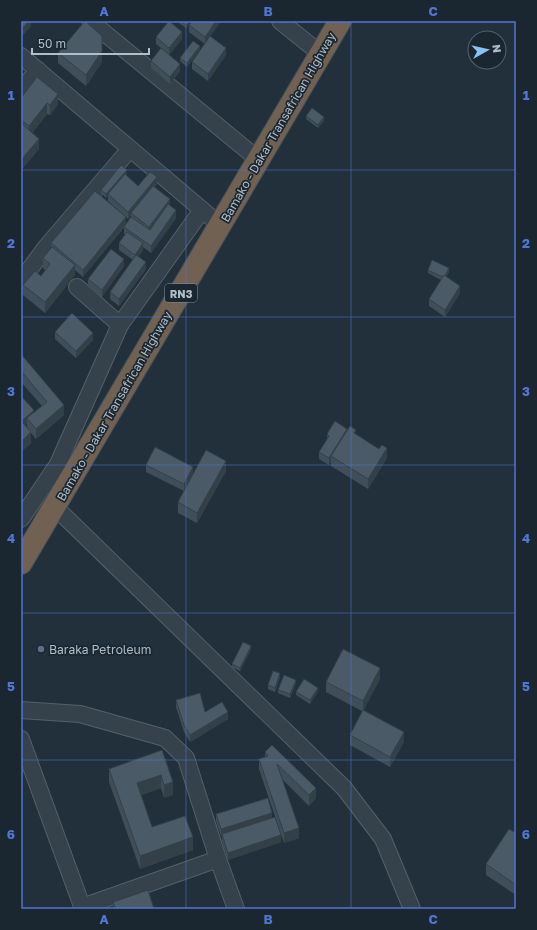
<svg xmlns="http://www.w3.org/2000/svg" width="537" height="930" viewBox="0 0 537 930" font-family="'Golos Text',sans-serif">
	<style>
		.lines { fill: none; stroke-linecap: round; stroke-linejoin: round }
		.minor-casing { stroke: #546069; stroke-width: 18 }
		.highway-casing { stroke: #414d56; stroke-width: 24 }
		.minor { stroke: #36424b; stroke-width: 16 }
		.highway { stroke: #716153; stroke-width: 22 }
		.wall { fill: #404e59; fill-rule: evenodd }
		.shaded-wall { fill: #344048 }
		.building { fill: #4a5b67; stroke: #344048 }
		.grid { fill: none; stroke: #5175d2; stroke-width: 1; stroke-opacity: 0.55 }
		.service-dot { fill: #5c6f8a; stroke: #1b2730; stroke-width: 1.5 }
		.labels { text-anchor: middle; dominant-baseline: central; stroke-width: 3.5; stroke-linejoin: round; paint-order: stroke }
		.shield { fill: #1b2730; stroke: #84909a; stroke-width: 1 }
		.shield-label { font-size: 11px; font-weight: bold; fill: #b1bdc7 }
		.street-label { font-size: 12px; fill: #b1bdc7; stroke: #1b2730 }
		.poi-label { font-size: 12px; fill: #b1bdc7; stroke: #1b2730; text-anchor: start }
		.neatline { fill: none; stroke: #5175d2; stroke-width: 1.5 }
		.grid-label { font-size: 13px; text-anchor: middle; font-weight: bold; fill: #5175d2 }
	</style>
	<rect width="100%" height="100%" fill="#22303b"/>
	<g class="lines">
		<g class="minor-casing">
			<g id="minor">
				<polyline points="90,21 259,160"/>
				<polyline points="280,21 321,54"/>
				<polyline points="21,56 220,225"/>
				<polyline points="21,91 38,70"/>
				<polyline points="21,281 46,247 130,149"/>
				<polyline points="77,287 120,325"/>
				<polyline points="55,507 344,788 383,839 412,909"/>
				<polyline points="21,519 58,464 120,325 202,210"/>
				<polyline points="21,710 80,714 165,738 186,758 218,859 236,909"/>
				<polyline points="21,739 83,909"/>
				<polyline points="82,907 218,859"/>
			</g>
		</g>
		<g class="highway-casing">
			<polyline id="highway" points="21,563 340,21"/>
		</g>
		<use href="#minor" class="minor"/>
		<use href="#highway" class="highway"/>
	</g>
	<g class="wall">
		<polygon points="21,21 31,21 31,26 23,35 21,34"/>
		<polygon points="176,21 190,21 190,23 186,28"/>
		<polygon points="193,21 221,21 210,36 226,55 208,81 192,69 192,62 205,44 189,32 189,25"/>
		<polygon points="156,37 182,39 169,55 180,71 170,84 151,68 151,61 161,48 156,44"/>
		<polygon points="200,50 187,67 180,61 180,58"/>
		<polygon points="58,53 102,62 86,86 58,63"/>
		<polygon points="21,98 58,104 50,115 47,114 32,133 39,149 21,170"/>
		<polygon points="306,116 324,121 318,128 306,119"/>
		<polygon points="127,174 126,175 138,186 157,184 155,187 170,206 176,218 151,253 143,247 143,250 139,256 146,269 119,306 110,299 110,292 133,260 119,250 119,243 125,234 124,234 124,227 126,225 83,277 75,270 75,275 45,313 23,295 23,285 41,276 45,270 43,268 43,258 51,248 51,243 126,224 131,217 131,215 128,219 108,201 108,196 106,198 101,193 101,190"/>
		<polygon points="124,266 102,297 88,287 88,279"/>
		<polygon points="428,270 449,272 446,277 460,293 445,317 429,306 429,299 441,280 428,273"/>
		<polygon points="55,332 93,340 76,358 55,339"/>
		<path d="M 21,354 L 64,415 L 36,439 L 31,433 L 31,443 L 21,452 L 21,396 L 34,413 L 42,406 L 21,382 ZM 27,423 L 27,428 L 25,426 Z"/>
		<polygon points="347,431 356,434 387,458 368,489 331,466 331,461 329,465 319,459 319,452 327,440 327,434"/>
		<polygon points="146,465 193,474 188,484 226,471 197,523 178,513 178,502 184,491 146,472"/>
		<polygon points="251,649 240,671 232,667 232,664"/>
		<polygon points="280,677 275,692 268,689 268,685"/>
		<polygon points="380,679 363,710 404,742 390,767 350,745 350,735 362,711 326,692 326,682"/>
		<polygon points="296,683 290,698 278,693 278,690"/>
		<polygon points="318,691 310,704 296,695 296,692"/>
		<polygon points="176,700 205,712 228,719 190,742 184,732 176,707"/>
		<polygon points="162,750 173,795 164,798 161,788 141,795 152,827 193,850 140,869 109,782 109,769"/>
		<polygon points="265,752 316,798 309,806 282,779 299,838 284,843 259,769 259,759 265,757"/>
		<polygon points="216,814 272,818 281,842 228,860 222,841 222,836 221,836 216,821"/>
		<polygon points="516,833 516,895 486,875 486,864"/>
		<polygon points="113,902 154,909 113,909"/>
	</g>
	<g class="shaded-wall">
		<polygon points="28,21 31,21 31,26 23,35 23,28"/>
		<polygon points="189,21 190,21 190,23 186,28 186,25"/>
		<polygon points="216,21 221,21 205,44 205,37"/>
		<polygon points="182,32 182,39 169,55 169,48"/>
		<polygon points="200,46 200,50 187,67 187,63"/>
		<polygon points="226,48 226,55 208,81 208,74"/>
		<polygon points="102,51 102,62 86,86 86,75"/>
		<polygon points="180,64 180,71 170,84 170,77"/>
		<polygon points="58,94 58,104 50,115 50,105"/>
		<polygon points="47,103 47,114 29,137 29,126"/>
		<polygon points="324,117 324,121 318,128 318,125"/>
		<polygon points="39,139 39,149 21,170 21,160"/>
		<polygon points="127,170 127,174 109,195 108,194 108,196 106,198 106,194"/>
		<polygon points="157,177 157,184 132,214 131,213 131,215 128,219 128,212"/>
		<polygon points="170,199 170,206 149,234 149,227"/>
		<polygon points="176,210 176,218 151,253 151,246"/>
		<polygon points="126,217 126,224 83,277 83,270"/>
		<polygon points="143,243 143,250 135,262 135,255"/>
		<polygon points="124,259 124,266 102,297 102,290"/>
		<polygon points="146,262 146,269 119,306 119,299"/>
		<polygon points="75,265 75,275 45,313 45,302"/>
		<polygon points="449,268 449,272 444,281 444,278"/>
		<polygon points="460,286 460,293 445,317 445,310"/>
		<polygon points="93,333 93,340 76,358 76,351"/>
		<polygon points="64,405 64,415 36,439 36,429"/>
		<polygon points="34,410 34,418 27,418 27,423 23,427 23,420"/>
		<polygon points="347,429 347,436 331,456 331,461 329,465 329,458"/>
		<polygon points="31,432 31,443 21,452 21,442"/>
		<polygon points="387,448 387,458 368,489 368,479"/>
		<polygon points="226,461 226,471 197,523 197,513"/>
		<polygon points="193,467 193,474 184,492 184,484"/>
		<polygon points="251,646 251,649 240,671 240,668"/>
		<polygon points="380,668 380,679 363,712 363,701"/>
		<polygon points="280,673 280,677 275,692 275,688"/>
		<polygon points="296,680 296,683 290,698 290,694"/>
		<polygon points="318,688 318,691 310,704 310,700"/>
		<polygon points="228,712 228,719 190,742 190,735"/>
		<polygon points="404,732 404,742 390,767 390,757"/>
		<polygon points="161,775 161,788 137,797 137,783"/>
		<polygon points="173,782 173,795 164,798 164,785"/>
		<polygon points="316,788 316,798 309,806 309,795"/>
		<polygon points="272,813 272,820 222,834 222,836 221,836 221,829"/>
		<polygon points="299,828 299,838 284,843 284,833"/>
		<polygon points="281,835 281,842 228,860 228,853"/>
		<polygon points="193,837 193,850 140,869 140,856"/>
	</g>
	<g class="building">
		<polygon points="21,21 29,21 23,28 21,27"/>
		<polygon points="85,21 102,36 102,51 86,75 58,53"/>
		<polygon points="169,21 182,32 169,48 156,37"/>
		<polygon points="181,21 189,21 186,25"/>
		<polygon points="193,21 216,21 205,37 189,25"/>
		<polygon points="210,36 226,48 208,74 192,62"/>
		<polygon points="193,41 200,46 187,63 180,58"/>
		<polygon points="161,48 180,64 170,77 151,61"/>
		<polygon points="37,77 58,94 50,105 47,103 29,126 21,120 21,98"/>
		<polygon points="312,108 324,117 318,125 306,116"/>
		<polygon points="21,123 39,139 21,160"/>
		<polygon points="121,165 127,170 106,194 101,190"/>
		<polygon points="150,172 157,177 128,212 108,194 125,174 138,186"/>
		<polygon points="153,186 170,199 149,227 131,213"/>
		<polygon points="95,191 126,217 83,270 51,243"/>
		<polygon points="168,204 176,210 151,246 124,227 131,217 150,230"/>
		<polygon points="127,232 143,243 135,255 119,243"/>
		<polygon points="52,247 75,265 45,302 23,285 35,271 41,276 50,264 43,258"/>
		<polygon points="111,249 124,259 102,290 88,279"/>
		<polygon points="136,255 146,262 119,299 110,292"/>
		<polygon points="432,260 449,268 445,276 444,275 443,277 428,270"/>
		<polygon points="444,275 460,286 445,310 429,299"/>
		<polygon points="72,313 93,333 76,351 55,332"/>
		<polygon points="21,354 64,405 36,429 27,418 47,402 21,371"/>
		<polygon points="21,396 34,410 23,420 21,418"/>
		<polygon points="21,421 31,432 21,442"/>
		<polygon points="335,421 347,429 329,458 319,452 329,436 327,434"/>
		<polygon points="350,426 356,430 354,433 379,449 382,445 387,448 368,479 331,456"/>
		<polygon points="155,447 193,467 184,484 146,465"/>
		<polygon points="206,450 226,461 197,513 178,502"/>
		<polygon points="243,642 251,646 240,668 232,664"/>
		<polygon points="343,649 380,668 363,701 326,682"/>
		<polygon points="273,671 280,673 275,688 268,685"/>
		<polygon points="284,675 296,680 290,694 278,690"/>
		<polygon points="304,679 318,688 310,700 296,692"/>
		<polygon points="200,693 205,712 222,702 228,712 190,735 184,725 176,700"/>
		<polygon points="363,710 404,732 390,757 350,735"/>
		<polygon points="272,745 316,788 309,795 277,764 299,828 284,833 259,759 268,756 265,752"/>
		<polygon points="162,750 173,782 164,785 161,775 137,783 152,827 185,816 193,837 140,856 109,769"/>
		<polygon points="268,798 272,813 221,829 216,814"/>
		<polygon points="275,817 281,835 228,853 222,834"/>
		<polygon points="509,829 516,833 516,885 486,864"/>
		<polygon points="148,890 154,909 116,909 113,902"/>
	</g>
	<path class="grid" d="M 186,21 L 186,909M 351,21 L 351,909M 21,170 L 516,170M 21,317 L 516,317M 21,465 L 516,465M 21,613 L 516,613M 21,760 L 516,760"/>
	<circle class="service-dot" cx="41" cy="649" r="4"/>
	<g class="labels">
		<rect class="shield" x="165" y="284" width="32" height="18" rx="3"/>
		<g class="shield-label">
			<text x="181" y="293">RN3</text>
		</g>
		<g class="street-label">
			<text transform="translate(278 127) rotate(-60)">Bamako - Dakar Transafrican Highway</text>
			<text transform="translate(114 406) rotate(-60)">Bamako - Dakar Transafrican Highway</text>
		</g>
		<g class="poi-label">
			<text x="49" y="649">Baraka Petroleum</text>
		</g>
	</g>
	<rect width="537" height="930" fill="none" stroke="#1b2730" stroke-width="44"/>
	<g transform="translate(487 50) rotate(82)"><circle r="19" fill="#1b2730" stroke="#57636c"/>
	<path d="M0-3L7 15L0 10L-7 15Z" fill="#87c2f7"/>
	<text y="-6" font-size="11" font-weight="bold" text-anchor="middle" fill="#b1bdc7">N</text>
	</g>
	<path d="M32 48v6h117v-6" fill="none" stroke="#b1bdc7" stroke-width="2"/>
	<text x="38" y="48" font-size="12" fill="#b1bdc7" stroke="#1b2730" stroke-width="3" paint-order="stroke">50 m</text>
	<rect x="22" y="22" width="493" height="886" class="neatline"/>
	<g class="grid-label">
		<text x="104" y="16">A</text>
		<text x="268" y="16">B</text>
		<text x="433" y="16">C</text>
		<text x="11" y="100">1</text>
		<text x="526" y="100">1</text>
		<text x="11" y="248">2</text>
		<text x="526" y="248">2</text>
		<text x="11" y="396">3</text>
		<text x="526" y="396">3</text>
		<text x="11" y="543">4</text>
		<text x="526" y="543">4</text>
		<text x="11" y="691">5</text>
		<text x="526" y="691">5</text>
		<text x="11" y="839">6</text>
		<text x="526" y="839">6</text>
		<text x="104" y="924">A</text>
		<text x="268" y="924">B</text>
		<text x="433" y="924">C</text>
	</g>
</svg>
